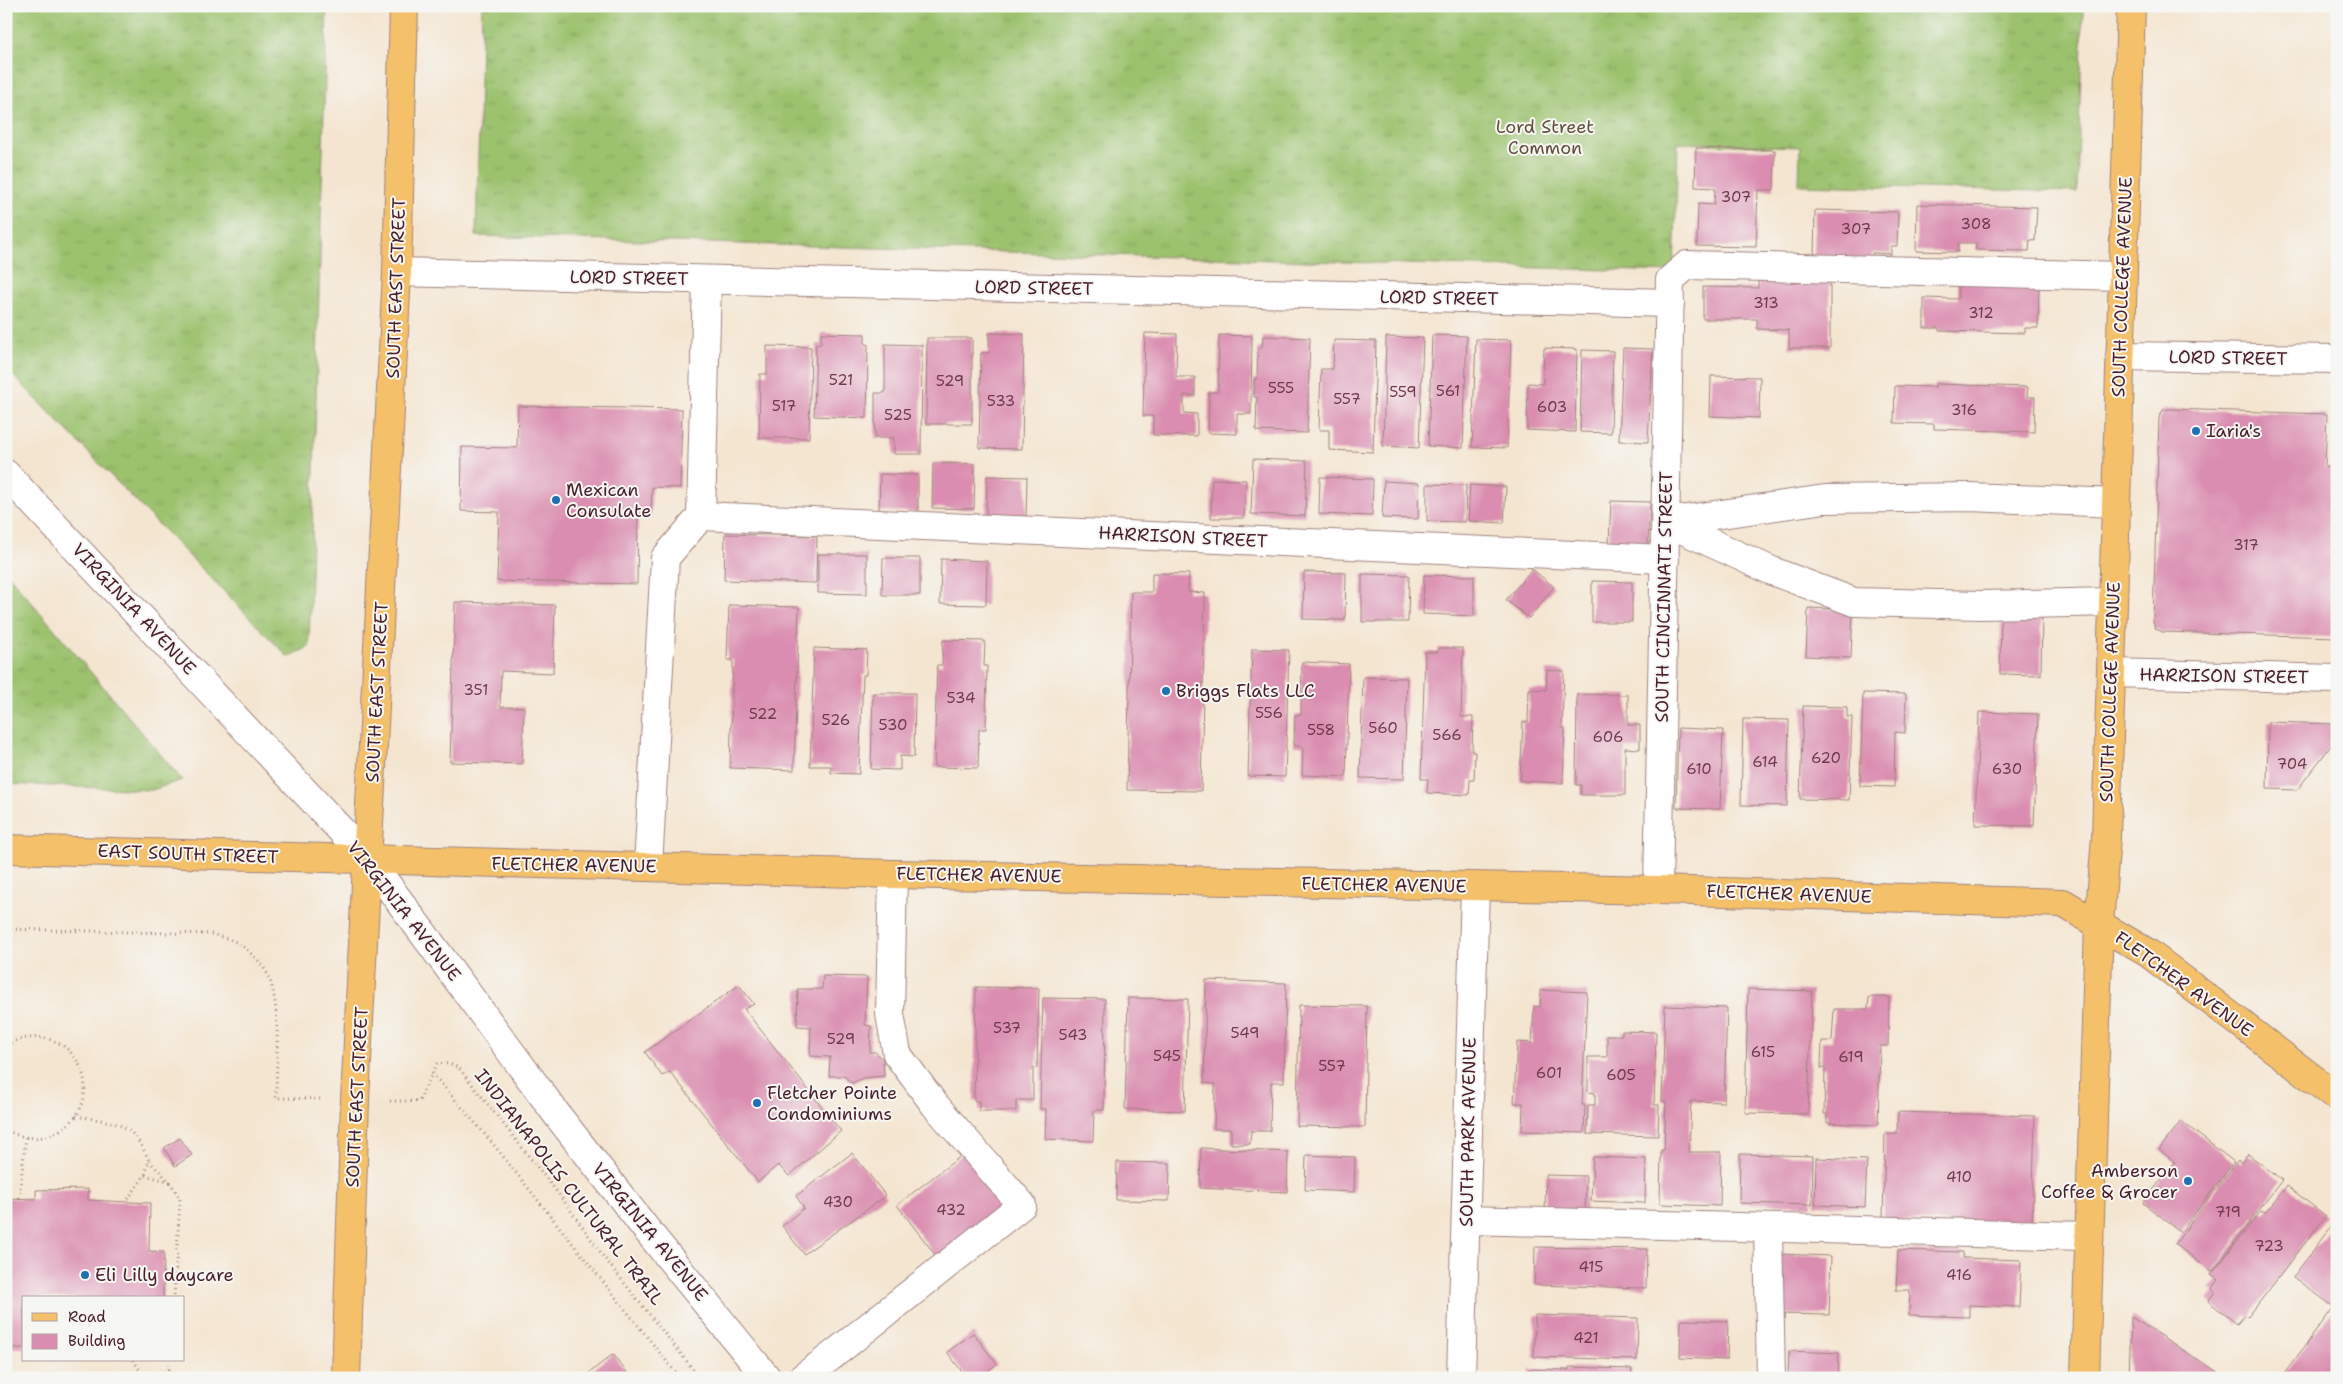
<svg xmlns="http://www.w3.org/2000/svg" width="2343" height="1384" viewBox="0 0 2343 1384" font-family="'Shantell Sans',sans-serif">
	<style>
		.grass { fill: url(#grass-tufts); stroke: #73704c }
		.building { fill: #da8db0 }
		.lines { fill: none; stroke-linecap: round; stroke-linejoin: round }
		.minor-casing { stroke: #9f827e; stroke-width: 30 }
		.major-casing { stroke: #9f827e; stroke-width: 30 }
		.path { stroke: #9f827e; stroke-width: 3; stroke-dasharray: 1 4; stroke-linecap: butt }
		.minor { stroke: #fff; stroke-width: 28 }
		.major { stroke: #f4c16a; stroke-width: 28 }
		.poi-dot { fill: #1f6fb2; stroke: #f6f6f2; stroke-width: 2 }
		.labels { text-anchor: middle; dominant-baseline: central; stroke-width: 4; stroke-linejoin: round; paint-order: stroke }
		.number-label { font-size: 15px; fill: #6e3a4c }
		.park-label { font-size: 18px; fill: #63503f; stroke: #f6f6f2 }
		.street-label { font-size: 18px; fill: #4a1f2b; stroke: #f6f6f2 }
		.poi-label { font-size: 18px; fill: #4a1f2b; stroke: #f6f6f2; text-anchor: start }
	</style>
	<defs>
		<pattern id="grass-tufts" width="24" height="20" patternUnits="userSpaceOnUse" patternTransform="scale(1.25)"><rect width="24" height="20" fill="#9cc26e"/><path d="M3 7l-1-3M5 7V3M7 7l1-3M15 17l-1-3M17 17v-4M19 17l1-3" fill="none" stroke="#88a65f"/></pattern>
	</defs>
	<rect width="100%" height="100%" fill="#f6f6f2"/>
	<filter id="ink" filterUnits="userSpaceOnUse"><feTurbulence type="fractalNoise" baseFrequency=".02" numOctaves="2"/><feDisplacementMap in="SourceGraphic" scale="10" xChannelSelector="R" yChannelSelector="G"/><feConvolveMatrix kernelMatrix="1 2 1 2 8 2 1 2 1" color-interpolation-filters="sRGB"/></filter>
	<filter id="wash" filterUnits="userSpaceOnUse"><feTurbulence type="fractalNoise" baseFrequency=".0096" numOctaves="4" result="noise"/><feDisplacementMap in="SourceGraphic" scale="20" xChannelSelector="R" yChannelSelector="G"/><feGaussianBlur stdDeviation="1.12" result="paint"/><feColorMatrix in="noise" values="0 0 0 0 0 0 0 0 0 0 0 0 0 0 0 0 0 1.4 0 .05"/><feComposite in="paint" operator="in"/></filter>
	<g filter="url(#wash)">
		<rect width="100%" height="100%" fill="#f4e5d0"/>
		<g class="grass">
			<polygon points="6,6 327,6 309,647 288,657 6,368"/>
			<polygon points="482,6 2080,6 2083,12 2077,192 1799,185 1800,147 1678,143 1674,272 476,236"/>
			<polygon points="6,572 182,780 152,790 6,784"/>
		</g>
		<g id="blocks">
			<g class="building">
				<polygon points="1696,148 1775,150 1774,190 1758,190 1756,247 1697,246 1698,204 1714,205 1715,188 1695,187"/>
				<polygon points="1917,204 2037,207 2035,241 2030,240 2029,251 1976,250 1976,243 1958,243 1958,252 1916,251"/>
				<polygon points="1815,210 1898,212 1897,246 1891,246 1891,254 1872,253 1872,260 1814,259"/>
				<polygon points="1758,281 1830,281 1830,348 1789,348 1789,330 1757,329 1757,319 1703,319 1703,287 1758,288"/>
				<polygon points="1958,281 2039,287 2038,328 2025,328 2025,333 1939,331 1939,328 1924,328 1924,298 1958,299"/>
				<polygon points="821,333 865,334 865,344 868,344 867,418 814,416 816,344 821,344"/>
				<polygon points="989,333 1024,334 1022,449 979,448 981,353 989,353"/>
				<polygon points="1145,333 1177,334 1176,377 1195,377 1195,396 1184,395 1184,413 1197,414 1197,436 1153,435 1153,416 1143,416"/>
				<polygon points="1219,335 1252,336 1251,414 1237,414 1237,434 1208,433 1209,392 1218,392"/>
				<polygon points="1432,335 1467,336 1463,448 1428,446"/>
				<polygon points="1263,336 1310,338 1307,433 1256,431 1257,397 1254,397 1254,379 1257,379 1258,348 1262,348"/>
				<polygon points="1386,337 1423,338 1419,448 1383,446"/>
				<polygon points="927,338 972,338 972,424 926,424"/>
				<polygon points="1476,339 1511,340 1507,448 1472,447"/>
				<polygon points="1334,340 1376,341 1373,452 1329,450 1329,430 1319,430 1321,369 1333,369"/>
				<polygon points="885,344 922,345 921,454 894,454 894,438 875,438 875,393 885,393"/>
				<polygon points="767,346 811,347 809,438 759,438 760,374 767,374"/>
				<polygon points="1544,348 1577,349 1575,432 1527,430 1528,383 1543,384"/>
				<polygon points="1623,348 1653,349 1648,442 1619,441"/>
				<polygon points="1582,350 1613,351 1611,433 1580,432"/>
				<polygon points="1711,376 1760,377 1759,418 1710,416"/>
				<polygon points="1935,384 2028,387 2027,397 2035,397 2034,432 1934,429 1934,424 1894,423 1895,386 1935,387"/>
				<polygon points="518,406 682,409 680,488 652,487 651,517 638,517 637,584 497,581 499,512 461,511 462,447 517,448"/>
				<polygon points="2170,409 2327,414 2325,467 2337,468 2337,637 2162,632 2155,628 2153,622 2159,418 2163,410"/>
				<polygon points="1253,459 1307,461 1305,516 1251,514"/>
				<polygon points="933,463 975,464 974,509 932,508"/>
				<polygon points="880,474 918,475 918,512 879,511"/>
				<polygon points="987,476 1027,477 1026,519 986,518"/>
				<polygon points="1320,477 1373,479 1372,516 1319,514"/>
				<polygon points="1212,479 1246,480 1244,518 1211,518"/>
				<polygon points="1384,481 1419,483 1418,519 1382,518"/>
				<polygon points="1427,484 1466,485 1465,522 1427,521"/>
				<polygon points="1470,485 1506,487 1504,523 1468,521"/>
				<polygon points="1611,501 1650,502 1648,545 1609,543"/>
				<polygon points="725,534 817,536 816,583 724,580"/>
				<polygon points="818,554 867,554 867,594 818,593"/>
				<polygon points="883,558 920,558 920,595 882,595"/>
				<polygon points="941,559 987,561 986,605 940,604"/>
				<polygon points="1532,569 1554,587 1529,618 1506,600"/>
				<polygon points="1304,572 1346,573 1345,620 1303,619"/>
				<polygon points="1152,573 1189,574 1188,592 1205,593 1201,791 1127,790 1131,592 1152,592"/>
				<polygon points="1362,574 1409,575 1408,622 1362,622"/>
				<polygon points="1424,575 1474,576 1474,616 1423,614"/>
				<polygon points="1592,581 1632,582 1632,622 1592,622"/>
				<polygon points="455,602 555,605 553,673 501,671 500,707 524,707 522,764 450,762"/>
				<polygon points="729,605 799,607 794,770 730,768 733,660 727,660"/>
				<polygon points="1808,608 1853,610 1851,658 1806,656"/>
				<polygon points="2001,611 2042,612 2041,675 2000,674"/>
				<polygon points="943,640 985,641 984,666 987,666 986,729 979,729 978,768 934,767 937,665 942,665"/>
				<polygon points="814,648 867,650 866,675 863,675 859,774 831,773 831,766 810,766"/>
				<polygon points="1438,648 1463,648 1461,717 1473,717 1472,752 1475,752 1474,780 1470,780 1469,795 1427,793 1428,779 1421,779 1425,652 1438,652"/>
				<polygon points="1252,649 1289,650 1285,777 1248,776"/>
				<polygon points="1302,662 1349,664 1346,777 1302,775 1303,746 1294,746 1295,715 1301,715"/>
				<polygon points="1547,670 1564,671 1562,728 1565,728 1563,783 1520,781 1523,722 1528,722 1529,689 1546,690"/>
				<polygon points="1363,677 1407,678 1404,779 1360,778"/>
				<polygon points="873,693 915,693 914,757 900,756 900,770 871,769"/>
				<polygon points="1863,693 1906,694 1905,733 1895,732 1894,787 1860,786"/>
				<polygon points="1577,694 1628,695 1628,725 1640,725 1640,749 1625,748 1625,795 1581,795 1581,785 1576,785"/>
				<polygon points="1803,706 1847,707 1847,717 1852,717 1849,800 1800,799"/>
				<polygon points="1979,712 2038,714 2034,826 1975,825"/>
				<polygon points="1743,719 1789,720 1787,806 1741,805"/>
				<polygon points="2268,722 2337,724 2337,738 2297,790 2267,789"/>
				<polygon points="1678,728 1723,730 1720,809 1676,808"/>
				<polygon points="823,976 867,977 865,1025 871,1026 870,1052 875,1052 883,1059 884,1076 863,1078 852,1083 844,1076 829,1076 830,1057 810,1056 811,1027 797,1026 798,989 822,989"/>
				<polygon points="1206,980 1286,983 1284,1082 1271,1082 1270,1131 1251,1131 1250,1144 1231,1144 1231,1129 1214,1129 1215,1084 1204,1083"/>
				<polygon points="739,985 754,1004 744,1009 841,1131 789,1176 778,1165 758,1182 670,1072 662,1076 645,1052"/>
				<polygon points="976,987 1039,988 1037,1068 1033,1068 1033,1100 1016,1100 1016,1111 979,1111 979,1101 974,1101"/>
				<polygon points="1748,989 1812,991 1808,1114 1745,1113"/>
				<polygon points="1541,990 1587,992 1582,1105 1585,1105 1584,1133 1522,1131 1523,1103 1514,1103 1517,1042 1532,1043 1534,1006 1540,1007"/>
				<polygon points="1869,997 1889,997 1888,1046 1880,1046 1878,1125 1827,1123 1827,1114 1824,1114 1825,1068 1821,1068 1822,1041 1832,1041 1834,1009 1868,1009"/>
				<polygon points="1043,998 1105,999 1104,1110 1094,1110 1093,1141 1045,1139 1046,1109 1040,1109"/>
				<polygon points="1128,998 1188,999 1185,1111 1125,1109"/>
				<polygon points="1299,1005 1367,1006 1365,1127 1297,1126"/>
				<polygon points="1665,1006 1727,1008 1724,1102 1691,1101 1689,1152 1721,1152 1720,1206 1660,1204 1661,1150 1664,1150 1666,1101 1662,1101"/>
				<polygon points="1622,1031 1656,1032 1654,1105 1659,1105 1658,1136 1587,1134 1588,1105 1595,1105 1595,1093 1588,1092 1588,1057 1607,1057 1607,1035 1622,1035"/>
				<polygon points="1898,1112 2035,1116 2032,1225 1883,1220 1885,1133 1897,1133"/>
				<polygon points="2181,1121 2234,1162 2181,1232 2143,1203 2175,1162 2159,1150"/>
				<polygon points="180,1138 192,1155 175,1166 164,1148"/>
				<polygon points="1201,1148 1288,1152 1287,1192 1200,1188"/>
				<polygon points="966,1152 1003,1196 1001,1215 940,1261 897,1205"/>
				<polygon points="852,1153 886,1196 804,1254 782,1226 804,1208 796,1196"/>
				<polygon points="1740,1154 1813,1156 1812,1205 1739,1203"/>
				<polygon points="2248,1154 2282,1180 2212,1272 2175,1244 2238,1160 2241,1163"/>
				<polygon points="1306,1155 1355,1157 1354,1192 1305,1190"/>
				<polygon points="1593,1157 1646,1159 1645,1203 1591,1201"/>
				<polygon points="1816,1158 1867,1160 1865,1207 1815,1205"/>
				<polygon points="1117,1162 1170,1163 1169,1201 1116,1200"/>
				<polygon points="1546,1175 1586,1176 1585,1213 1545,1212"/>
				<polygon points="2287,1186 2326,1216 2248,1317 2245,1315 2237,1324 2208,1301 2215,1292 2211,1289 2218,1280 2211,1275 2261,1211 2265,1213"/>
				<polygon points="88,1189 88,1200 150,1203 149,1251 164,1252 163,1298 24,1298 24,1348 6,1348 6,1198 36,1199 36,1190"/>
				<polygon points="2337,1219 2337,1378 2281,1378 2334,1307 2293,1277"/>
				<polygon points="1535,1247 1647,1249 1646,1288 1534,1285"/>
				<polygon points="1898,1250 1963,1252 1963,1258 2021,1260 2019,1307 1969,1305 1969,1317 1909,1315 1910,1290 1896,1290"/>
				<polygon points="1778,1254 1831,1256 1829,1315 1777,1314"/>
				<polygon points="1535,1315 1638,1318 1637,1360 1534,1357"/>
				<polygon points="2131,1317 2227,1378 2129,1378"/>
				<polygon points="1681,1320 1728,1321 1727,1360 1680,1358"/>
				<polygon points="973,1333 997,1364 979,1378 967,1378 947,1352"/>
				<polygon points="1789,1351 1839,1353 1838,1378 1788,1378"/>
				<polygon points="613,1354 631,1378 583,1378"/>
				<polygon points="1569,1367 1632,1369 1631,1378 1530,1378 1530,1369 1569,1370"/>
			</g>
		</g>
	</g>
	<g filter="url(#ink)">
		<use href="#blocks" fill-opacity="0" stroke="#9f827e" stroke-width="1"/>
		<g class="lines">
			<g class="minor-casing">
				<g id="minor">
					<polyline points="397,272 1670,303"/>
					<polyline points="2120,356 2337,359"/>
					<polyline points="6,474 369,860 558,1116 646,1229 767,1378"/>
					<polyline points="701,516 1665,559"/>
					<polyline points="1666,522 1772,571 1854,602 1981,605 2113,602"/>
					<polyline points="1666,522 1825,499 1969,497 2116,503"/>
					<polyline points="2111,673 2337,679"/>
					<polyline points="648,867 665,558 701,516 707,280"/>
					<polyline points="1658,890 1670,280 1687,265 2122,276"/>
					<polyline points="1466,1220 2089,1236"/>
					<polyline points="1768,1228 1771,1378"/>
					<polyline points="802,1378 829,1358 1022,1205 935,1105 897,1054 890,1014 893,874"/>
					<polyline points="1461,1378 1475,887"/>
				</g>
			</g>
			<g class="major-casing">
				<g id="major">
					<polyline points="6,849 893,874 1658,890 2063,903 2148,953 2337,1097"/>
					<polyline points="346,1378 355,1100 397,272 404,6"/>
					<polyline points="2085,1378 2099,924 2106,837 2131,6"/>
				</g>
			</g>
			<g class="path">
				<path d="M 6,929 L 212,934 C 219,937 227,938 234,941 C 249,949 267,967 271,983 C 281,1019 276,1062 276,1098 L 321,1099"/>
				<path d="M 6,1045 C 79,1009 119,1112 47,1136 C 35,1140 16,1137 6,1129"/>
				<polyline points="432,1073 489,1139 680,1378"/>
				<polyline points="390,1101 419,1101 437,1063 450,1064 459,1068 561,1197 606,1260 700,1378"/>
				<path d="M 76,1116 C 115,1123 132,1120 149,1161 L 145,1175 L 126,1202"/>
				<polyline points="145,1175 170,1182 149,1161"/>
				<polyline points="170,1182 180,1199 174,1298"/>
				<polyline points="19,1198 26,1137"/>
				<polyline points="133,1360 141,1372 141,1378"/>
				<polyline points="6,1376 10,1378"/>
				<polyline points="156,1378 169,1369 169,1360"/>
			</g>
			<use href="#minor" class="minor"/>
			<use href="#major" class="major"/>
		</g>
	</g>
	<g class="poi-dot">
		<circle cx="2196" cy="431" r="5"/>
		<circle cx="556" cy="500" r="5"/>
		<circle cx="1166" cy="691" r="5"/>
		<circle cx="757" cy="1103" r="5"/>
		<circle cx="2188" cy="1181" r="5"/>
		<circle cx="85" cy="1275" r="5"/>
	</g>
	<g class="labels">
		<g class="number-label">
			<text x="1736" y="197">307</text>
			<text x="1976" y="224">308</text>
			<text x="1856" y="229">307</text>
			<text x="1766" y="303">313</text>
			<text x="1981" y="313">312</text>
			<text x="841" y="380">521</text>
			<text x="950" y="381">529</text>
			<text x="1281" y="388">555</text>
			<text x="1448" y="391">561</text>
			<text x="1403" y="392">559</text>
			<text x="1347" y="399">557</text>
			<text x="1001" y="401">533</text>
			<text x="784" y="406">517</text>
			<text x="1552" y="407">603</text>
			<text x="1964" y="410">316</text>
			<text x="898" y="415">525</text>
			<text x="2246" y="545">317</text>
			<text x="476" y="690">351</text>
			<text x="961" y="698">534</text>
			<text x="1269" y="713">556</text>
			<text x="763" y="714">522</text>
			<text x="836" y="720">526</text>
			<text x="893" y="725">530</text>
			<text x="1383" y="728">560</text>
			<text x="1321" y="730">558</text>
			<text x="1447" y="735">566</text>
			<text x="1608" y="737">606</text>
			<text x="1826" y="758">620</text>
			<text x="1765" y="762">614</text>
			<text x="2292" y="764">704</text>
			<text x="1699" y="769">610</text>
			<text x="2007" y="769">630</text>
			<text x="1007" y="1028">537</text>
			<text x="1245" y="1033">549</text>
			<text x="1073" y="1035">543</text>
			<text x="841" y="1039">529</text>
			<text x="1763" y="1052">615</text>
			<text x="1167" y="1056">545</text>
			<text x="1851" y="1057">619</text>
			<text x="1332" y="1066">557</text>
			<text x="1549" y="1073">601</text>
			<text x="1621" y="1075">605</text>
			<text x="1959" y="1177">410</text>
			<text x="838" y="1202">430</text>
			<text x="951" y="1210">432</text>
			<text x="2228" y="1212">719</text>
			<text x="2269" y="1246">723</text>
			<text x="1591" y="1267">415</text>
			<text x="1959" y="1275">416</text>
			<text x="1586" y="1338">421</text>
		</g>
		<g class="park-label">
			<text x="1545" y="127">Lord Street<tspan x="1545" dy="21">Common</tspan></text>
		</g>
		<g class="street-label">
			<text transform="translate(629 278) rotate(1)">LORD STREET</text>
			<text transform="translate(2122 287) rotate(-88)">SOUTH COLLEGE AVENUE</text>
			<text transform="translate(396 288) rotate(-88)">SOUTH EAST STREET</text>
			<text transform="translate(1034 288) rotate(1)">LORD STREET</text>
			<text transform="translate(1439 298) rotate(1)">LORD STREET</text>
			<text transform="translate(2228 358) rotate(1)">LORD STREET</text>
			<text transform="translate(1183 537) rotate(3)">HARRISON STREET</text>
			<text transform="translate(1664 597) rotate(-89)">SOUTH CINCINNATI STREET</text>
			<text transform="translate(134 609) rotate(47)">VIRGINIA AVENUE</text>
			<text transform="translate(2224 676) rotate(1)">HARRISON STREET</text>
			<text transform="translate(377 692) rotate(-87)">SOUTH EAST STREET</text>
			<text transform="translate(2110 692) rotate(-88)">SOUTH COLLEGE AVENUE</text>
			<text transform="translate(188 854) rotate(2)">EAST SOUTH STREET</text>
			<text transform="translate(574 865) rotate(1)">FLETCHER AVENUE</text>
			<text transform="translate(979 875) rotate(1)">FLETCHER AVENUE</text>
			<text transform="translate(1384 885) rotate(1)">FLETCHER AVENUE</text>
			<text transform="translate(1789 894) rotate(2)">FLETCHER AVENUE</text>
			<text transform="translate(404 911) rotate(52)">VIRGINIA AVENUE</text>
			<text transform="translate(2184 984) rotate(36)">FLETCHER AVENUE</text>
			<text transform="translate(357 1097) rotate(-87)">SOUTH EAST STREET</text>
			<text transform="translate(1468 1132) rotate(-89)">SOUTH PARK AVENUE</text>
			<text transform="translate(569 1187) rotate(52)">INDIANAPOLIS CULTURAL TRAIL</text>
			<text transform="translate(650 1232) rotate(51)">VIRGINIA AVENUE</text>
		</g>
		<g class="poi-label">
			<text x="2206" y="431">Iaria's</text>
			<text x="566" y="490">Mexican<tspan x="566" dy="21">Consulate</tspan></text>
			<text x="1176" y="691">Briggs Flats LLC</text>
			<text x="767" y="1093">Fletcher Pointe<tspan x="767" dy="21">Condominiums</tspan></text>
			<text x="2178" y="1171" text-anchor="end">Amberson<tspan x="2178" dy="21">Coffee &amp; Grocer</tspan></text>
			<text x="95" y="1275">Eli Lilly daycare</text>
		</g>
	</g>
	<rect width="2343" height="1384" fill="none" stroke="#f6f6f2" stroke-width="25"/>
	<rect x="22" y="1296" width="162" height="65" fill="#f6f6f2" stroke="#b1a0a2"/>
	<rect x="32" y="1313" width="25" height="8" fill="#f4c16a" stroke="#b1a0a2"/>
	<text x="68" y="1322" font-size="15" fill="#4a1f2b">Road</text>
	<rect x="32" y="1334" width="25" height="15" fill="#da8db0" stroke="#b1a0a2"/>
	<text x="68" y="1346" font-size="15" fill="#4a1f2b">Building</text>
</svg>
